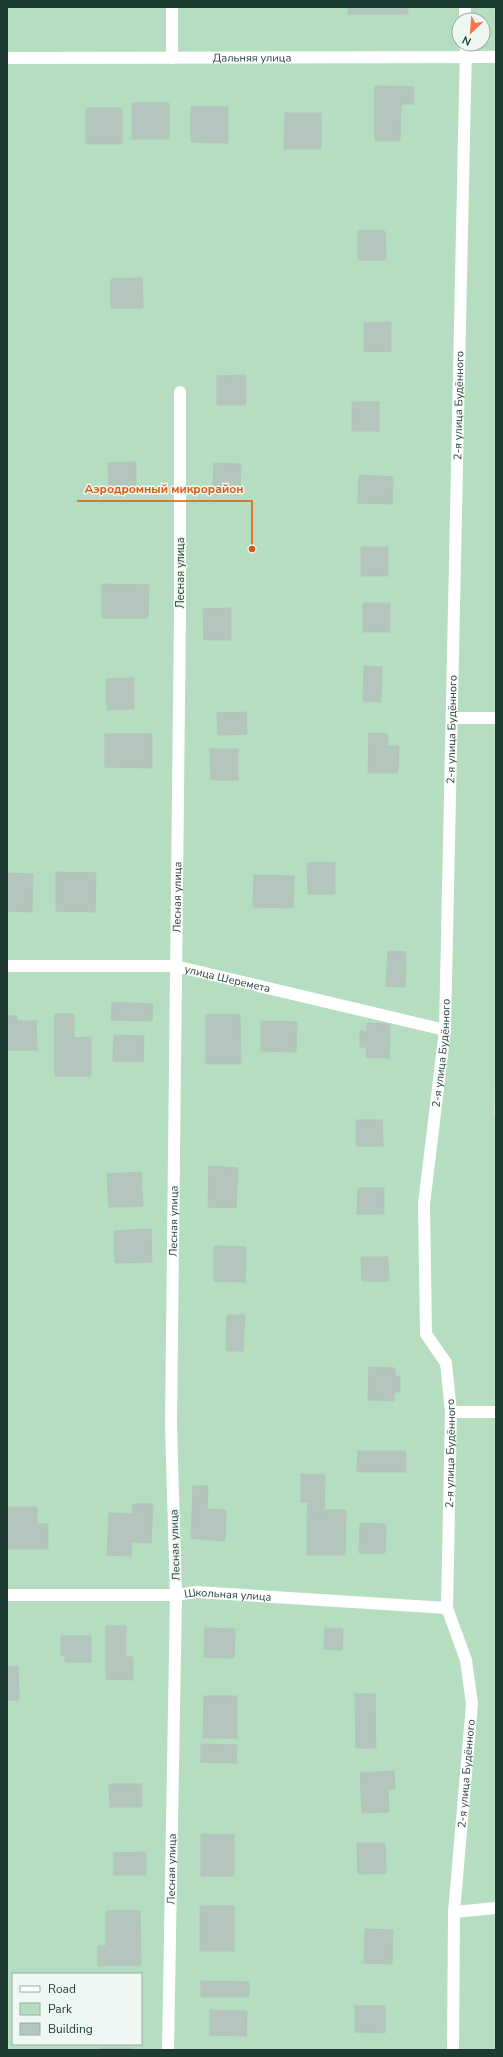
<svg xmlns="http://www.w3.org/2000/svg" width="503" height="2057" viewBox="0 0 503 2057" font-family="'Nunito Sans',sans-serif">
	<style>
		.green { fill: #b4debf; fill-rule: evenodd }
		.building { fill: #b3c5bd; stroke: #b0c5bb }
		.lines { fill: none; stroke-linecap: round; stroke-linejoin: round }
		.minor { stroke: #fff; stroke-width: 12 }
		.labels { text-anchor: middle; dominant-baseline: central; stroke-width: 3; stroke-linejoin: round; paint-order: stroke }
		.street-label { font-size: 11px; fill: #1e3b33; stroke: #eef7f2 }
		.leader { fill: none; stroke: #de580e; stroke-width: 1.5 }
		.callout-dot { fill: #de580e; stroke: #eef7f2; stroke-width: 1.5 }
		.callout-label { font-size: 12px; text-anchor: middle; font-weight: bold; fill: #de580e; stroke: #eef7f2; stroke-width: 3; stroke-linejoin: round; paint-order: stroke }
	</style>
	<rect width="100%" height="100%" fill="#ddebe4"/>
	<path class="green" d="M 7,7 L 496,7 L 496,1054 L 494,1116 L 496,1116 L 496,2050 L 7,2050 ZM 459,20 L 483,20 L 483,44 L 459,44 ZM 13,1974 L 141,1974 L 141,2044 L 13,2044 Z"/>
	<g class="building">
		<rect x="348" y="7" width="60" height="7"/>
		<polygon points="375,86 414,87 414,104 401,104 400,141 375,141"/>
		<rect x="132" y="103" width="37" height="36"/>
		<polygon points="191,106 228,107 228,143 191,142"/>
		<rect x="86" y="108" width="36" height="36"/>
		<polygon points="285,113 321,113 321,149 284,149"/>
		<polygon points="358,231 385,231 386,260 358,260"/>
		<polygon points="142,278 143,308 111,308 111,279"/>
		<polygon points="391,322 391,351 364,352 364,323"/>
		<polygon points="246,375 246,405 217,405 217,376"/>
		<rect x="352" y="402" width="27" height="29"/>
		<polygon points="136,462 136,491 109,492 108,463"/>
		<polygon points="214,463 241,464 240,495 213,494"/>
		<polygon points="359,475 393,477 392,504 358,503"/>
		<rect x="361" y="547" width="27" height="29"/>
		<polygon points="102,584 149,585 148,618 102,618"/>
		<rect x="363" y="603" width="27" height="29"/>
		<polygon points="231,608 231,640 204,640 203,609"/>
		<polygon points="364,666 382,667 381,702 363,701"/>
		<polygon points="134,678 134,709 107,710 106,679"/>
		<polygon points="246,712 247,734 218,735 217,713"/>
		<polygon points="369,733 388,734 388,746 399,746 398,773 368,773"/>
		<polygon points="105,734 152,734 152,768 105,767"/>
		<polygon points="210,749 238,749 238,780 211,780"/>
		<polygon points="307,863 335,863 335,894 308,894"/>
		<polygon points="56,872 96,873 95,912 56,911"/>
		<polygon points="7,873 33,874 32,912 7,911"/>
		<polygon points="254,875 294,876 293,908 253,907"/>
		<polygon points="388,951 406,952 405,987 386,986"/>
		<polygon points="112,1002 153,1004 152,1021 111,1020"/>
		<polygon points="55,1014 74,1014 74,1038 91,1037 91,1076 55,1076"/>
		<polygon points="206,1015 240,1015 241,1064 206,1064"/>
		<polygon points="7,1016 17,1016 17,1021 36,1021 37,1050 7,1050"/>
		<polygon points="261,1021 297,1022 296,1052 261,1051"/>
		<polygon points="367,1023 390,1024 389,1058 366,1057 367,1047 360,1047 360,1031 367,1031"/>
		<polygon points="114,1035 144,1036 143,1062 113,1061"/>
		<polygon points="356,1120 382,1120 383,1146 356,1146"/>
		<polygon points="209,1166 238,1168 236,1208 208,1207"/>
		<polygon points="141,1172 143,1206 109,1207 107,1174"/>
		<polygon points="358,1188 384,1188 384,1214 357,1214"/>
		<polygon points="151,1229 152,1262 115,1263 114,1231"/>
		<polygon points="214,1246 246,1247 245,1282 214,1281"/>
		<polygon points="361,1257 388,1257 389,1281 362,1281"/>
		<polygon points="227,1315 245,1315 243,1351 226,1351"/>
		<polygon points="369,1367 395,1368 395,1376 400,1376 400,1392 394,1392 394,1401 368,1400"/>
		<polygon points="358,1451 406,1451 406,1472 357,1472"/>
		<polygon points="301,1474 325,1475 324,1519 307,1519 308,1502 301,1502"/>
		<polygon points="193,1486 208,1486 207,1509 226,1510 225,1541 191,1538"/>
		<polygon points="133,1504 153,1504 151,1543 132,1542 131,1556 107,1555 109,1513 132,1514"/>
		<polygon points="7,1507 37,1507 37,1524 48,1524 48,1549 7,1549"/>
		<polygon points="325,1510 346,1510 345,1555 307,1555 307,1519 324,1519"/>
		<polygon points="360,1523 386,1524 385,1553 359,1553"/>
		<polygon points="106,1626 126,1626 126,1657 133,1657 133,1680 106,1679"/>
		<polygon points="205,1628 235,1629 234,1658 204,1657"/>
		<polygon points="325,1628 343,1629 342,1650 324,1649"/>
		<polygon points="61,1636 91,1636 91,1662 65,1662 65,1655 61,1655"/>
		<polygon points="18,1666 19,1700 7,1700 7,1667"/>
		<polygon points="355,1694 375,1694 376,1748 356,1748"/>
		<polygon points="204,1696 237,1696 237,1738 203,1738"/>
		<polygon points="201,1744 237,1745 236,1763 201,1762"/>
		<polygon points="394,1771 395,1789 388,1789 389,1812 362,1813 360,1773"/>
		<polygon points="109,1784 142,1784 142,1807 110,1807"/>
		<polygon points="201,1834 234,1835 234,1876 201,1876"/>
		<polygon points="357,1843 385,1843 386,1873 358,1874"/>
		<polygon points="146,1852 146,1875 114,1875 114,1853"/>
		<rect x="200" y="1906" width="34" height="45"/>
		<polygon points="106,1911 140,1911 141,1965 98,1966 98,1946 106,1946"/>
		<polygon points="365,1929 393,1930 392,1964 364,1963"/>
		<polygon points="201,1981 249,1982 249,1997 201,1997"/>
		<polygon points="355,2006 385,2006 385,2033 355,2032"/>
		<polygon points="210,2010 247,2011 246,2036 210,2035"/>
		<rect x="99" y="2048" width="34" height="2"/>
	</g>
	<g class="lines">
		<g class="minor">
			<polyline points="465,7 465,20"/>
			<path id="s1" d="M 7,58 L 496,57"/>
			<polyline points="172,58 172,7"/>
			<polyline points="452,718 496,718"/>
			<path id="s2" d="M 7,966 L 175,966 L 445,1030"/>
			<polyline points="451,1412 496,1412"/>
			<path id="s3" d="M 7,1595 L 176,1595 L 196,1592 L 447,1608"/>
			<polyline points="454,1912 496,1908"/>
			<path id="s4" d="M 168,2050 L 176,1595 L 171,1426 L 180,614 L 180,392"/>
			<path id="s5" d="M 453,2050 L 454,1912 L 472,1704 L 466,1660 L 447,1608 L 451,1412 L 446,1363 L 426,1334 L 424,1204 L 445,1030 L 466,44"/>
		</g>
	</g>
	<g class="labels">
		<g class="street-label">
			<text stroke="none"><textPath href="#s1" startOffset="245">Дальняя улица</textPath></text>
			<text stroke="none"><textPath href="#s5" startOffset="1657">2-я улица Будённого</textPath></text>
			<text transform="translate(180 573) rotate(-90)">Лесная улица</text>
			<text stroke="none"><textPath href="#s5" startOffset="1333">2-я улица Будённого</textPath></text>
			<text stroke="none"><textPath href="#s4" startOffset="1153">Лесная улица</textPath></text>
			<text stroke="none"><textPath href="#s2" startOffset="222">улица Шеремета</textPath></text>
			<text stroke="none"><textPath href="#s5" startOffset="1009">2-я улица Будённого</textPath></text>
			<text stroke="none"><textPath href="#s4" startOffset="829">Лесная улица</textPath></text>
			<text stroke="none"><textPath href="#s5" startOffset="601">2-я улица Будённого</textPath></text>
			<text transform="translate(175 1545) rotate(-92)">Лесная улица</text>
			<text stroke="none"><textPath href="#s3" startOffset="221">Школьная улица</textPath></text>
			<text stroke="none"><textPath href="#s5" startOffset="277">2-я улица Будённого</textPath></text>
			<text stroke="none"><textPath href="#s4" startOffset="181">Лесная улица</textPath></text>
		</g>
	</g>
	<path class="leader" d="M252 549L252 501H77"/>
	<circle class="callout-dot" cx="252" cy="549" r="4"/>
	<g class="callout-label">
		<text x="164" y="493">Аэродромный микрорайон</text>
	</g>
	<rect width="503" height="2057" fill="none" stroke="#1e3b33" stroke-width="16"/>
	<rect x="12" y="1973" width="130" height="72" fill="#eef7f2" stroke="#9baca6"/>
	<rect x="20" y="1986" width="20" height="6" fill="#ffffff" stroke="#9baca6"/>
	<text x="48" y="1993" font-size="12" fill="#1e3b33">Road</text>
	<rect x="20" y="2003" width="20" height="12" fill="#b4debf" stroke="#9baca6"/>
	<text x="48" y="2013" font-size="12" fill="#1e3b33">Park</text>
	<rect x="20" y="2023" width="20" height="12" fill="#b3c5bd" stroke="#9baca6"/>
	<text x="48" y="2033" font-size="12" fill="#1e3b33">Building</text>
	<g transform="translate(471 32) rotate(206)"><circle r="19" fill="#eef7f2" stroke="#9baca6"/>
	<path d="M0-3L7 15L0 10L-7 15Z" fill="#fd7249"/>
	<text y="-6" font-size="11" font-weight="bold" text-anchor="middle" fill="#1e3b33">N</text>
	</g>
</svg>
